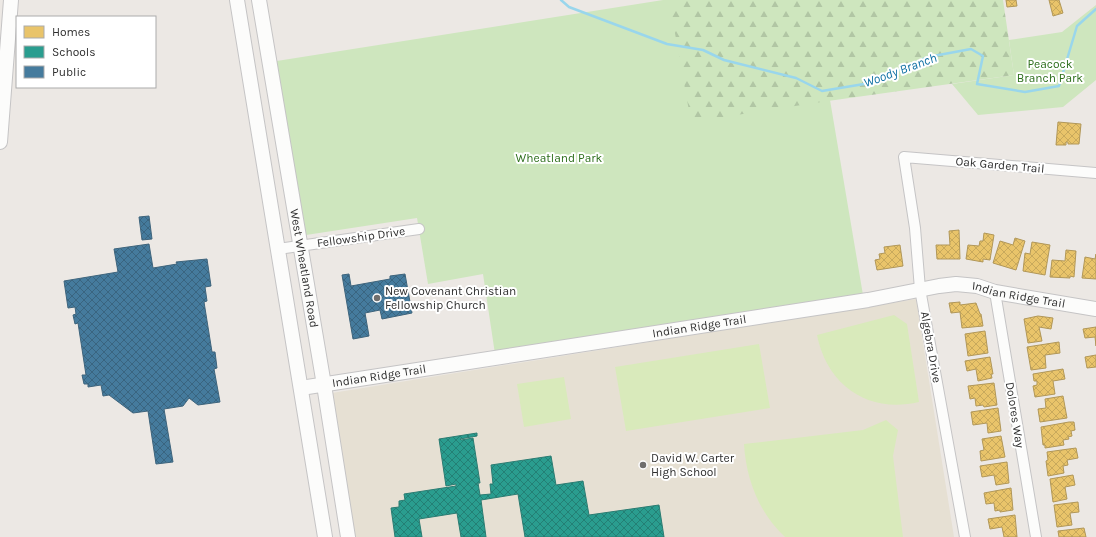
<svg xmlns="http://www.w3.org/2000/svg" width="1096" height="537" viewBox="0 0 1096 537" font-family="Karla,sans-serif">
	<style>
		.education { fill: #e6e0d3 }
		.green { fill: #cee6be }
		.forest { fill: url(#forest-firs) }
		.pitch { fill: #d9eabb }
		.homes { fill: url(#homes-cross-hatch); stroke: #b19758 }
		.schools { fill: url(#schools-cross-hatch); stroke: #2b7c72 }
		.public { fill: url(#public-cross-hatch); stroke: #3e647c }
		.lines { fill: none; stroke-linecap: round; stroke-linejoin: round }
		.stream { stroke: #99d6ec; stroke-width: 2.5 }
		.street-casing { stroke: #c5c4c5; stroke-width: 12 }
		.secondary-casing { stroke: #c5c4c5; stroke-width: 16 }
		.street { stroke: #fcfcfb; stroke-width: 10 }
		.secondary { stroke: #fcfcfb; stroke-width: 14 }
		.poi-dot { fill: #706f6e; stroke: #fff; stroke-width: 1.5 }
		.labels { text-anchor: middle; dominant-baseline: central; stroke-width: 4; stroke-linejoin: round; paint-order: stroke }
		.park-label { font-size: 12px; fill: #2c6e1b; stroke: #fff }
		.street-label { font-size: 12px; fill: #2e2e2e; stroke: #fff }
		.poi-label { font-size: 12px; fill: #2e2e2e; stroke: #fff; text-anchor: start }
		.water-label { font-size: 13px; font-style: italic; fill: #0d6fa3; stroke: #fff }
	</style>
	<defs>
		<pattern id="forest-firs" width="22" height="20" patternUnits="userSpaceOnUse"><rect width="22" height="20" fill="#cee6be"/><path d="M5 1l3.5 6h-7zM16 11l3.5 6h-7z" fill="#b1c6a4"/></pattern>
		<pattern id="homes-cross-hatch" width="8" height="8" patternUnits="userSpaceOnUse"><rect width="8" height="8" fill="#e9c46a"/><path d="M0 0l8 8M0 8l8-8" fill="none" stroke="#c8a95c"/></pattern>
		<pattern id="schools-cross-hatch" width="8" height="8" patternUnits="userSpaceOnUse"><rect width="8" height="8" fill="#2a9d8f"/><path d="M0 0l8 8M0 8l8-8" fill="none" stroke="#248075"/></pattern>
		<pattern id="public-cross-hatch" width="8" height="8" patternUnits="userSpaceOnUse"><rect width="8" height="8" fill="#457b9d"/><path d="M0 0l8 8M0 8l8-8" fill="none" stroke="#3a6580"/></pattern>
	</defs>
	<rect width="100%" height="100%" fill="#ece8e4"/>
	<polygon class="education" points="916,299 954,537 355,537 332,393"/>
	<g class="green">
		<polygon points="663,0 671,0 830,100 863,295 495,354 483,274 428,284 417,218 293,237 264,63"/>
		<polygon points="1096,5 1096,80 1063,107 978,115 952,84 1014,75 1009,40 1062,32"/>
	</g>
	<polygon class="forest" points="669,0 1003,0 1014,75 828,101 691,122"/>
	<g class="pitch">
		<path d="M 894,315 L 907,324 L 919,402 C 869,414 827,386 817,335 Z"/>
		<polygon points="759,344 770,408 626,431 615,367"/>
		<polygon points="564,377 571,419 524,427 517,384"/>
		<path d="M 886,420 L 898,430 L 893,456 L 903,537 L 785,537 C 759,513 746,479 744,444 L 863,430 Z"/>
	</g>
	<g class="homes">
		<polygon points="1006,0 1016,0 1017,6 1007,7"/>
		<polygon points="1049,0 1059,0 1063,13 1053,16"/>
		<polygon points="1058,122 1081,124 1079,144 1068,144 1068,142 1066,142 1066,145 1056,145"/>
		<polygon points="959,230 960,259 937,259 936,245 950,245 949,231"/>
		<polygon points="984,233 994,235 990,260 983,259 983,262 966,259 968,245 979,246 980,241 983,241"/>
		<polygon points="1015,238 1025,241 1016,270 993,263 1000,241 1013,245"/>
		<polygon points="1032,242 1050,245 1045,275 1023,271 1025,253 1030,254"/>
		<polygon points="900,245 903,266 877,270 875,260 880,259 879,254 885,253 884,247"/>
		<polygon points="1066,250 1076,251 1074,277 1070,276 1070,278 1050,277 1052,260 1065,261"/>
		<polygon points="1096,254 1096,279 1082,278 1085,257 1095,259"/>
		<polygon points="960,302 960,305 976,303 980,314 981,314 983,326 962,328 960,312 951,313 949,303"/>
		<polygon points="1038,316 1053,318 1051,329 1039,327 1042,341 1028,343 1024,319"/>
		<polygon points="1096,327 1096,346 1095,337 1085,338 1083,329"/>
		<polygon points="985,331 988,353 968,356 965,334"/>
		<polygon points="1059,342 1060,353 1045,355 1046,368 1031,370 1027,347"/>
		<polygon points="1096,355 1096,367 1087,368 1085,357"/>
		<polygon points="990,357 993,374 991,374 992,378 978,381 976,369 967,371 965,361"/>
		<polygon points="1063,369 1065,379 1053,381 1055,394 1035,397 1033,386 1037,385 1037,381 1034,381 1033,374"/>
		<polygon points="994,383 997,405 984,407 983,405 976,406 975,398 970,399 968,386"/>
		<polygon points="1063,396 1067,418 1040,422 1038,409 1046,408 1045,399"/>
		<polygon points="998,408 1001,431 988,433 987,423 973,425 971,412"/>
		<polygon points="1069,422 1074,422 1075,430 1071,431 1072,436 1068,437 1069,439 1063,440 1064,445 1045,448 1045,445 1043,445 1041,427"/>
		<polygon points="1001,436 1005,457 981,461 980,451 984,450 982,439"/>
		<polygon points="1076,448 1078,458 1067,460 1068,465 1063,466 1064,473 1048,476 1046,461 1048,460 1047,452"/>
		<polygon points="1007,462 1009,483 996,485 994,475 982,477 980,466"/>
		<polygon points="1073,475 1075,485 1065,487 1067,499 1053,502 1050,479"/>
		<polygon points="1011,488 1013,510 1000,512 1000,510 995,511 994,503 986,504 984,493"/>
		<polygon points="1078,502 1079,512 1070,513 1072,525 1057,527 1054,505"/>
		<polygon points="1015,515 1017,537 1004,537 1002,527 990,529 988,519"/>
		<polygon points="1084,528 1086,537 1059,537 1058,531"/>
	</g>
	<polygon class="schools" points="477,433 477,436 460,439 461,440 473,438 480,483 478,483 480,495 491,494 490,484 493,484 491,465 551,456 556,485 583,481 589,515 659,505 664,537 525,537 518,494 481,500 486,537 461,537 457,513 419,519 422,537 395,537 391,508 399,507 399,501 405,500 404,494 456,486 456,484 446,486 439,439"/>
	<g class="public">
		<polygon points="149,216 152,239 142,240 139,217"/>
		<polygon points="149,244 153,268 177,264 176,262 207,259 211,286 205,287 207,301 204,302 212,352 215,352 217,368 214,369 220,402 198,405 189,398 183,406 164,409 173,462 156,464 148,411 133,413 109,395 103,396 101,385 88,387 88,384 84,384 82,375 86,375 78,323 75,324 73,315 76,314 75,307 68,308 64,281 118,272 114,249"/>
		<polygon points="349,274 351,286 390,279 390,276 405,274 412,313 382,319 380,310 365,313 369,336 353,339 342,275"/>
	</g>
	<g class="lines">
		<polyline class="stream" points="561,0 569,7 667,44 703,50 724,60 796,78 822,91 870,83 928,57 971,49 983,56 977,84 1025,92 1059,86 1077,26 1096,9"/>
		<g class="street-casing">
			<g id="street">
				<polyline points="278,249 419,229"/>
				<polyline points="995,292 1036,537"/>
				<polyline points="965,537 920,289 915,228 904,157 1096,173"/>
			</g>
		</g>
		<g class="secondary-casing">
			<g id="secondary">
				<polyline points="237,0 325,537"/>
				<path id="s1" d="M 259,0 L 324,385 L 348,537"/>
				<polyline points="0,142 11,0"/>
				<path id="s2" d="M 301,388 L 868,300 L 939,286 L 956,284 L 977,286 L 995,292 L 1096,309"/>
			</g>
		</g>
		<use href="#street" class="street"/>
		<use href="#secondary" class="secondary"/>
	</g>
	<g class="poi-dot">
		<circle cx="377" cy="298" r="4"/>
		<circle cx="643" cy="465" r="4"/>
	</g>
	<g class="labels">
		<g class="park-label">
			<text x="1050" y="64">Peacock<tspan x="1050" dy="14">Branch Park</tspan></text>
			<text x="559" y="158">Wheatland Park</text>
		</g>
		<g class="street-label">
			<text transform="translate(1000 165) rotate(5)">Oak Garden Trail</text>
			<text transform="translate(361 237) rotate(-8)">Fellowship Drive</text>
			<text stroke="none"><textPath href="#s1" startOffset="272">West Wheatland Road</textPath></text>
			<text stroke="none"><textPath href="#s2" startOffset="727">Indian Ridge Trail</textPath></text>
			<text stroke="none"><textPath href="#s2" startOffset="403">Indian Ridge Trail</textPath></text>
			<text transform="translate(931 347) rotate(80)">Algebra Drive</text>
			<text stroke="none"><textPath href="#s2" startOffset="79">Indian Ridge Trail</textPath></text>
			<text transform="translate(1015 415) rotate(81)">Dolores Way</text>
		</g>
		<g class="poi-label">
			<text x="385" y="291">New Covenant Christian<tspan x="385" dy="14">Fellowship Church</tspan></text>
			<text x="651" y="458">David W. Carter<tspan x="651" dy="14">High School</tspan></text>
		</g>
		<g class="water-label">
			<text transform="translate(900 70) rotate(-20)">Woody Branch</text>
		</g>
	</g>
	<rect x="16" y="16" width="140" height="72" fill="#ffffff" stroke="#ababab"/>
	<rect x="24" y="26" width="20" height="12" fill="#e9c46a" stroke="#ababab"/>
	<text x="52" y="36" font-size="12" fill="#2e2e2e">Homes</text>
	<rect x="24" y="46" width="20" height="12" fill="#2a9d8f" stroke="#ababab"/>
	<text x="52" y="56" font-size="12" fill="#2e2e2e">Schools</text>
	<rect x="24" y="66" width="20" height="12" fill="#457b9d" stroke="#ababab"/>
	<text x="52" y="76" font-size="12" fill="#2e2e2e">Public</text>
</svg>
